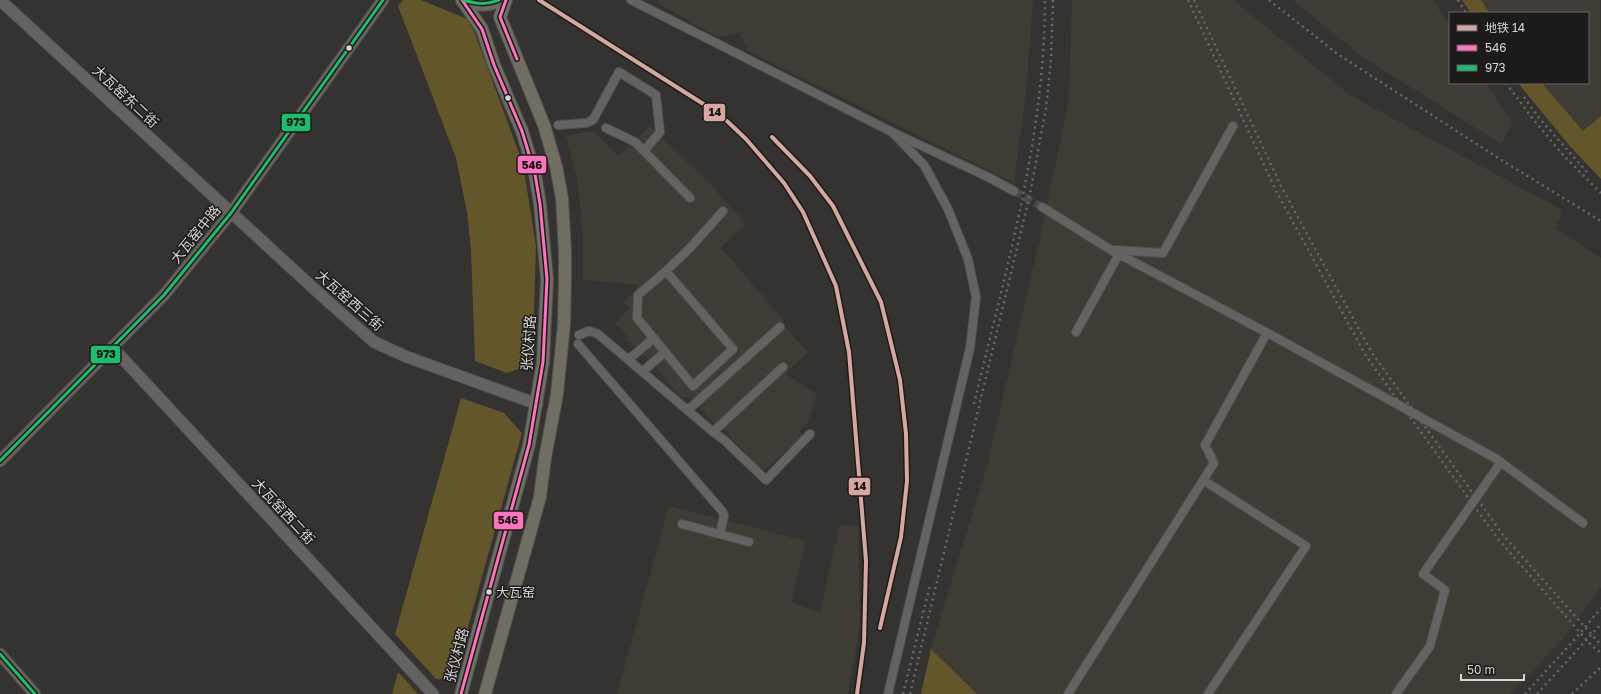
<svg xmlns="http://www.w3.org/2000/svg" width="1601" height="694" viewBox="0 0 1601 694" font-family="'Golos Text','Noto Sans SC',sans-serif">
	<style>
		.built { fill: #3e3c34 }
		.green { fill: #63562b }
		.lines { fill: none; stroke-linecap: round; stroke-linejoin: round }
		.street-tunnel { stroke: #4c4b49; stroke-width: 8; stroke-dasharray: 8 4; stroke-linecap: butt }
		.street-casing { stroke: #504f4e; stroke-width: 10 }
		.secondary-casing { stroke: #504f4e; stroke-width: 13 }
		.primary-casing { stroke: #504f4e; stroke-width: 14 }
		.highway-casing { stroke: #504f4e; stroke-width: 16 }
		.street { stroke: #646362; stroke-width: 8 }
		.secondary { stroke: #646362; stroke-width: 11 }
		.primary { stroke: #706d63; stroke-width: 12 }
		.highway { stroke: #6c695d; stroke-width: 14 }
		.rail { stroke: #6a6968; stroke-width: 2.5; stroke-dasharray: 2 4; stroke-linecap: butt }
		.bus-1-casing { stroke: #1c1b1a; stroke-width: 6 }
		.bus-2-casing { stroke: #1c1b1a; stroke-width: 6 }
		.bus-1 { stroke: #fc73be; stroke-width: 3 }
		.bus-2 { stroke: #20bc6c; stroke-width: 3 }
		.metro-1-casing { stroke: #1c1b1a; stroke-width: 7 }
		.metro-1 { stroke: #d4a7a1; stroke-width: 4 }
		.bus-dot { fill: #d6d5d3; stroke: #1c1b1a; stroke-width: 1.5 }
		.labels { text-anchor: middle; dominant-baseline: central; stroke-width: 3; stroke-linejoin: round; paint-order: stroke }
		.bus-label { font-size: 13px; fill: #d6d5d3; stroke: #1c1b1a; text-anchor: start }
		.street-label { font-size: 14px; fill: #d6d5d3; stroke: #1c1b1a }
		.line-badge { stroke: #1c1b1a; stroke-width: 1.5 }
		.pale-badge-label { font-size: 11px; text-anchor: middle; font-weight: bold; fill: #111 }
	</style>
	<rect width="100%" height="100%" fill="#343331"/>
	<g class="built">
		<polygon points="659,0 1033,0 1026,91 1014,183 748,51 740,33 718,37 657,3"/>
		<polygon points="1072,0 1233,0 1350,95 1562,210 1556,229 1601,258 1601,587 1563,639 1510,694 977,694 931,649 988,462 1040,238 1069,100"/>
		<polygon points="1293,0 1433,0 1450,27 1450,83 1486,83 1512,123 1501,144 1361,56"/>
		<polygon points="1481,0 1600,0 1601,116 1583,131 1542,83 1588,83 1588,13 1490,13"/>
		<polygon points="650,126 713,187 746,224 721,248 782,318 785,327 808,352 785,374 817,394 807,424 799,431 803,436 762,472 724,429 720,431 692,398 680,397 656,367 635,346 633,347 625,339 628,337 615,323 630,308 624,302 640,285 585,280 583,279 583,237 577,178 566,136 593,131 619,156"/>
		<polygon points="669,506 806,541 791,602 820,612 840,524 858,527 860,625 848,694 617,694"/>
	</g>
	<g class="green">
		<polygon points="403,0 421,0 467,19 474,31 523,164 536,246 533,343 531,364 507,373 475,361 471,250 467,212 456,158 398,6"/>
		<polygon points="1462,0 1481,0 1490,13 1471,13"/>
		<polygon points="1518,83 1542,83 1583,131 1601,116 1601,179 1568,144"/>
		<polygon points="461,398 504,413 522,433 453,681 436,679 395,634"/>
		<polygon points="931,649 977,694 921,694"/>
		<polygon points="398,672 418,694 392,694"/>
	</g>
	<g class="lines">
		<polyline class="street-tunnel" points="1014,191 1042,207"/>
		<g class="street-casing">
			<g id="street">
				<polyline points="631,0 892,132 988,177 1014,191"/>
				<polyline points="558,125 586,123 593,120 619,72 656,95 660,132 644,151 635,142 606,128"/>
				<polyline points="644,151 690,198"/>
				<polyline points="1042,207 1111,250 1262,330 1495,458 1583,523"/>
				<polyline points="1114,250 1163,253 1233,126"/>
				<polygon points="666,271 733,349 693,386 637,318 638,295"/>
				<polyline points="666,271 690,248 723,211"/>
				<polyline points="1076,332 1119,254"/>
				<polyline points="579,335 589,331 598,334 713,432 783,367"/>
				<polyline points="578,344 722,511 724,515 720,534"/>
				<polyline points="629,359 654,338"/>
				<polyline points="643,371 665,352"/>
				<polyline points="688,410 780,327"/>
				<polyline points="713,432 723,439 766,480 810,434"/>
				<polyline points="1203,480 1306,546 1208,694"/>
				<polyline points="682,524 749,542"/>
				<polyline points="888,694 970,348 976,297 968,259 948,209 924,165 892,132"/>
				<polyline points="1068,694 1214,463 1205,445 1267,333"/>
				<polyline points="1396,694 1430,646 1445,590 1423,574 1501,462"/>
			</g>
		</g>
		<g class="secondary-casing">
			<g id="secondary">
				<polyline points="0,0 323,297 374,342 407,357 537,404"/>
				<polyline points="113,348 433,694"/>
				<polyline points="0,461 164,295 231,213 383,0"/>
				<polyline points="0,654 35,694"/>
			</g>
		</g>
		<g class="primary-casing">
			<g id="primary">
				<polyline points="461,694 529,445 543,362 547,279 540,204 535,174 522,131 494,65 482,29 462,0"/>
				<polyline points="485,694 540,497 545,458 557,394 564,324 565,280 565,252 562,198 556,166 544,125 500,17 506,0"/>
			</g>
		</g>
		<g class="highway-casing">
			<path id="highway" d="M 463,0 C 476,4 486,6 499,0"/>
		</g>
		<use href="#street" class="street"/>
		<use href="#secondary" class="secondary"/>
		<use href="#primary" class="primary"/>
		<use href="#highway" class="highway"/>
		<g class="rail">
			<polyline points="1188,0 1276,191 1366,356 1498,539 1591,645 1601,653"/>
			<polyline points="1194,0 1282,188 1372,353 1503,535 1601,645"/>
			<polyline points="1269,0 1339,55 1503,161 1601,221"/>
			<polyline points="1458,0 1466,13"/>
			<polyline points="1506,83 1533,119 1563,155 1601,193"/>
			<polyline points="1524,97 1539,118 1587,172"/>
			<path d="M 974,404 C 1005,272 1045,138 1045,0"/>
			<polyline points="903,694 930,585"/>
			<polyline points="910,694 1030,194 1046,108 1051,60 1053,0"/>
			<polyline points="1525,694 1576,638 1601,608"/>
			<polyline points="1537,694 1601,624"/>
			<polyline points="1572,694 1601,667"/>
		</g>
		<g class="bus-1-casing">
			<g id="bus-1">
				<polyline points="506,0 500,17 517,59"/>
				<polyline points="461,694 529,445 543,362 547,279 540,204 535,174 522,131 494,65 482,29 462,0"/>
			</g>
		</g>
		<g class="bus-2-casing">
			<g id="bus-2">
				<path d="M 463,0 C 476,4 486,5 499,0"/>
				<polyline points="0,461 164,295 231,213 383,0"/>
				<polyline points="0,654 35,694"/>
			</g>
		</g>
		<use href="#bus-1" class="bus-1"/>
		<use href="#bus-2" class="bus-2"/>
		<g class="metro-1-casing">
			<g id="metro-1">
				<polyline points="539,0 705,105 727,121 746,139 784,183 803,212 836,286 849,352 866,561 864,643 857,694"/>
				<polyline points="772,137 810,176 833,206 881,302 900,380 906,434 907,481 901,537 880,628"/>
			</g>
		</g>
		<use href="#metro-1" class="metro-1"/>
	</g>
	<g class="bus-dot">
		<circle cx="349" cy="48" r="3.5"/>
		<circle cx="508" cy="98" r="3.5"/>
		<circle cx="489" cy="592" r="3.5"/>
	</g>
	<g class="labels">
		<g class="bus-label">
			<text x="496" y="592">大瓦窑</text>
		</g>
		<g class="street-label">
			<text transform="translate(126 96) rotate(43)">大瓦窑东二街</text>
			<text transform="translate(195 234) rotate(-51)">大瓦窑中路</text>
			<text transform="translate(350 300) rotate(41)">大瓦窑西三街</text>
			<text transform="translate(528 343) rotate(-86)">张仪村路</text>
			<text transform="translate(284 511) rotate(47)">大瓦窑西二街</text>
			<text transform="translate(456 655) rotate(-75)">张仪村路</text>
		</g>
	</g>
	<g class="line-badge">
		<rect x="703" y="103" width="23" height="19" rx="4" fill="#d4a7a1"/>
		<rect x="281" y="113" width="30" height="19" rx="4" fill="#20bc6c"/>
		<rect x="517" y="155" width="30" height="19" rx="4" fill="#fc73be"/>
		<rect x="90" y="345" width="31" height="19" rx="4" fill="#20bc6c"/>
		<rect x="848" y="477" width="23" height="19" rx="4" fill="#d4a7a1"/>
		<rect x="493" y="511" width="31" height="19" rx="4" fill="#fc73be"/>
	</g>
	<g class="pale-badge-label">
		<text x="715" y="116">14</text>
		<text x="296" y="126">973</text>
		<text x="532" y="169">546</text>
		<text x="106" y="358">973</text>
		<text x="860" y="490">14</text>
		<text x="508" y="524">546</text>
	</g>
	<rect x="1449" y="12" width="140" height="72" fill="#1c1b1a" stroke="#666564"/>
	<rect x="1457" y="25" width="20" height="6" fill="#d4a7a1" stroke="#666564"/>
	<text x="1485" y="32" font-size="12" fill="#d6d5d3">地铁 14</text>
	<rect x="1457" y="45" width="20" height="6" fill="#fc73be" stroke="#666564"/>
	<text x="1485" y="52" font-size="12" fill="#d6d5d3">546</text>
	<rect x="1457" y="65" width="20" height="6" fill="#20bc6c" stroke="#666564"/>
	<text x="1485" y="72" font-size="12" fill="#d6d5d3">973</text>
	<path d="M1461 674v6h63v-6" fill="none" stroke="#d6d5d3" stroke-width="2"/>
	<text x="1467" y="674" font-size="12" fill="#d6d5d3" stroke="#1c1b1a" stroke-width="3" paint-order="stroke">50 m</text>
</svg>
